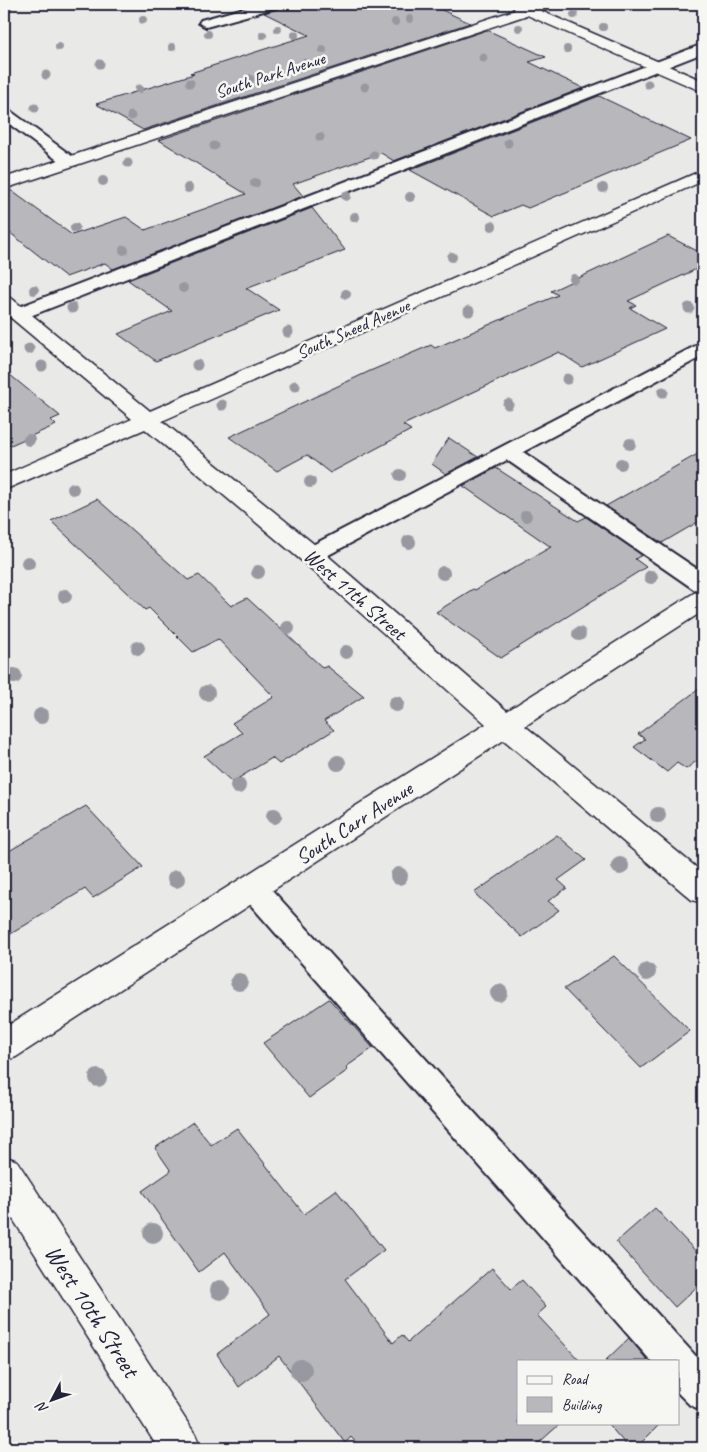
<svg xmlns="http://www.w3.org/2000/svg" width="707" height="1452" viewBox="0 0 707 1452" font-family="Caveat,sans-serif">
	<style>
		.building { fill: #b8b8bc; stroke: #22223b }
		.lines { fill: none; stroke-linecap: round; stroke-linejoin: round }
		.service-casing { stroke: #22223b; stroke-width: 4 }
		.minor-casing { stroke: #22223b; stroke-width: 3 }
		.service { fill: #f6f6f2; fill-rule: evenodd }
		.minor { fill: #f6f6f2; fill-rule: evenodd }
		.tree { fill: #9898a1 }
		.labels { text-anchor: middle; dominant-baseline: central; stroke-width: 5; stroke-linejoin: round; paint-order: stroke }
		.far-street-label { font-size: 18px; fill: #22223b; stroke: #f6f6f2 }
		.street-label { font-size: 21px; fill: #22223b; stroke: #f6f6f2 }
		.near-street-label { font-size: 25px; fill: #22223b; stroke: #f6f6f2 }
	</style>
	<rect width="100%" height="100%" fill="#e9e9e7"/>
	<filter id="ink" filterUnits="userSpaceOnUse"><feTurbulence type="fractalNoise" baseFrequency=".02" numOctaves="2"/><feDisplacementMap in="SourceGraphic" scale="10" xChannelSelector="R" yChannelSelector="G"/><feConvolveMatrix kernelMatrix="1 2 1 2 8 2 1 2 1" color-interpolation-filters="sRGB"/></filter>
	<g filter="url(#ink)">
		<g class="building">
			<polygon points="282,4 429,4 470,23 143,130 96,104 194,74 190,73 309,35 264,13 278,9"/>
			<polygon points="487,30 546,57 529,62 583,88 394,161 381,153 293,184 303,196 113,269 105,263 66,277 4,228 4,191 9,189 72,235 126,217 145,230 246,194 159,140"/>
			<polygon points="599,96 691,140 528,208 521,205 494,216 410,170"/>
			<polygon points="312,208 345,250 246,288 279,310 156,361 118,334 172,311 128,280"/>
			<polygon points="668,236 703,254 703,266 628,301 636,305 630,308 665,329 582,367 559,352 403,425 411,430 330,473 307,455 277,471 229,437 370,371 431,345 435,348 558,295 551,291"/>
			<polygon points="4,370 60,416 51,420 56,425 4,448"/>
			<polygon points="449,438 478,457 446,474 432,464"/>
			<polygon points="703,451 703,519 662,543 606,506"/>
			<polygon points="496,468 578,521 586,517 642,555 635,559 646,567 501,658 436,612 473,589 475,590 551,547 463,486"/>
			<polygon points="97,499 188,580 199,575 231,606 247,598 323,668 327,666 364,696 324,721 334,730 279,764 272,758 232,782 204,756 242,733 232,723 274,697 218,639 193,652 149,608 145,610 51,521"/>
			<polygon points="703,686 703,756 686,769 677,763 667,772 634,747 645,739 638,734"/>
			<polygon points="86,806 143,867 93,898 85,889 4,938 4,854"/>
			<polygon points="557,835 586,860 558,880 567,888 548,901 559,910 522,937 474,893"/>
			<polygon points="614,956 690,1031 641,1068 564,989"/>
			<polygon points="329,999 373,1048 346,1067 348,1070 309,1098 263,1043"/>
			<polygon points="193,1122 211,1145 237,1128 304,1214 336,1190 384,1250 345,1279 393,1343 402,1335 408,1342 492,1268 511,1289 522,1280 546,1307 537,1315 580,1361 518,1361 518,1423 561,1423 533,1448 361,1448 351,1437 345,1443 279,1356 239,1387 217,1354 270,1314 225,1252 199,1272 142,1191 171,1171 155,1148"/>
			<polygon points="655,1208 703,1259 703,1281 675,1307 616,1242"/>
			<polygon points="629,1338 648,1361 605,1361"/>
			<polygon points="607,1423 661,1423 636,1448 629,1448"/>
		</g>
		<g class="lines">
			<g class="service-casing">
				<g id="service">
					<polygon points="259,4 280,4 278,7 206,27 199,23 201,20"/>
					<polygon points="703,44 703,53 25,318 11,318 9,314 11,310"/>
					<polygon points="4,108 9,110 76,159 78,162 76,165 64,165 4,120"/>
					<polygon points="703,342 703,356 523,452 703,573 703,592 695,590 507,460 319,560 311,562 303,560 299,555 303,550"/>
					<polygon points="252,875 262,879 703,1364 703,1411 690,1405 678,1393 678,1361 651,1361 242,895 237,887 242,879"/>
				</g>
			</g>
			<g class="minor-casing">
				<g id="minor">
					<polygon points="4,4 13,4 11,7 4,8"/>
					<polygon points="516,4 529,6 555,4 553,7 541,11 703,81 703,92 527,15 4,189 4,178 515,10 513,7"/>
					<polygon points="703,170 703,181 162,421 320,549 507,711 694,593 703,591 703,611 525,726 703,873 703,903 692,900 504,740 16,1057 4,1061 4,1028 486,724 302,561 145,429 4,490 4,475 132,419 4,312 4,296 11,298 150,411"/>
					<polygon points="4,1156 17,1161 195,1434 201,1448 158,1448 4,1205"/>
				</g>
			</g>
			<use href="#service" class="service"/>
			<use href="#minor" class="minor"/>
		</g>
		<g class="tree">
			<circle cx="574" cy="15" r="4"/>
			<circle cx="410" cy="19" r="4"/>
			<circle cx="143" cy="20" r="4"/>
			<circle cx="395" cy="22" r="4"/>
			<circle cx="603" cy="27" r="4"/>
			<circle cx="519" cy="28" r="4"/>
			<circle cx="278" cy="29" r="4"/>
			<circle cx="208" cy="34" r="4"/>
			<circle cx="263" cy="35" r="4"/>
			<circle cx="295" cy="35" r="4"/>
			<circle cx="59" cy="47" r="4"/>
			<circle cx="172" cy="47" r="4"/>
			<circle cx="567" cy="49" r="4"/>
			<circle cx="323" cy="50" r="4"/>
			<circle cx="483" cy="58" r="4.5"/>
			<circle cx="304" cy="63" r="4.5"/>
			<circle cx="100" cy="64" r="4.5"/>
			<circle cx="46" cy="75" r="4.5"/>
			<circle cx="250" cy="79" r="4.5"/>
			<circle cx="190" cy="83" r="4.5"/>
			<circle cx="648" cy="84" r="4.5"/>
			<circle cx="365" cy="87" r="4.5"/>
			<circle cx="139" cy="89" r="4.5"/>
			<circle cx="35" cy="108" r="4.5"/>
			<circle cx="131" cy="116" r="4.5"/>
			<circle cx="320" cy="137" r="4.5"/>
			<circle cx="508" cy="143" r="4.5"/>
			<circle cx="214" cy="146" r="4.5"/>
			<circle cx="374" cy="155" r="4.5"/>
			<circle cx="128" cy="163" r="4.5"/>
			<circle cx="103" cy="181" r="5"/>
			<circle cx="255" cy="183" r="5"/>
			<circle cx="188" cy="188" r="5"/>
			<circle cx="603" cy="188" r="5"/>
			<circle cx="346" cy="196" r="5"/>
			<circle cx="410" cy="197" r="5"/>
			<circle cx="355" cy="217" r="5"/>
			<circle cx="492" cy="226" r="5"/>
			<circle cx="75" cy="228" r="5"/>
			<circle cx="124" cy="250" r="5"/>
			<circle cx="452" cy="257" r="5"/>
			<circle cx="574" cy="279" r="5"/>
			<circle cx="183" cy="288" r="5"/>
			<circle cx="34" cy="290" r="5"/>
			<circle cx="346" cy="294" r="5"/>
			<circle cx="72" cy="308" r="5.5"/>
			<circle cx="689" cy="308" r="5.5"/>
			<circle cx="469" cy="311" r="5.5"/>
			<circle cx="288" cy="332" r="5.5"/>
			<circle cx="29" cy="349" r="5.5"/>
			<circle cx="197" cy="365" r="5.5"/>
			<circle cx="42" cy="366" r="5.5"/>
			<circle cx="567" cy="379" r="5.5"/>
			<circle cx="295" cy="386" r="5.5"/>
			<circle cx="663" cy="392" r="5.5"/>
			<circle cx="508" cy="404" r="5.5"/>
			<circle cx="222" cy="405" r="5.5"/>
			<circle cx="29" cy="440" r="6"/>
			<circle cx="630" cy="444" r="6"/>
			<circle cx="621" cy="464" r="6"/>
			<circle cx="400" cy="475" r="6"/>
			<circle cx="310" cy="482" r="6"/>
			<circle cx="73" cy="489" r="6"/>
			<circle cx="526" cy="516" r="6"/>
			<circle cx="409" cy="542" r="7"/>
			<circle cx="28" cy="563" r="7"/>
			<circle cx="258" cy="572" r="7"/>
			<circle cx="443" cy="573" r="7"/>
			<circle cx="651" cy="577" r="7"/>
			<circle cx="65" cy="596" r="7"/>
			<circle cx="288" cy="628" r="7"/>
			<circle cx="579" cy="634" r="7"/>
			<circle cx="138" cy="648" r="7"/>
			<circle cx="346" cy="652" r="7"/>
			<circle cx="14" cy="676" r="8"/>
			<circle cx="207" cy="693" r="8"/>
			<circle cx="396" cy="704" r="8"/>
			<circle cx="41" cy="716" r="8"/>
			<circle cx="338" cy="763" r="8"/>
			<circle cx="238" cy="786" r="8"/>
			<circle cx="658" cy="815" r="8"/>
			<circle cx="274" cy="816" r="8"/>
			<circle cx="620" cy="866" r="9"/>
			<circle cx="399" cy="876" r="9"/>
			<circle cx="176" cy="879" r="9"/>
			<circle cx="647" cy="972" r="9"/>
			<circle cx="239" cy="982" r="9"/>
			<circle cx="499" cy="993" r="9"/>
			<circle cx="98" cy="1078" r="9"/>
			<circle cx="153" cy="1233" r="10"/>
			<circle cx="220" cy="1290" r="10"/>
			<circle cx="301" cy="1370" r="11"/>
		</g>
	</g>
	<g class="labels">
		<g class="far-street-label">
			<text transform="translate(270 75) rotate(-18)">South Park Avenue</text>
			<text transform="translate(353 329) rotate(-24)">South Sneed Avenue</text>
		</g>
		<g class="street-label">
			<text transform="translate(355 594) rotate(41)">West 11th Street</text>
			<text transform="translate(354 823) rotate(-33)">South Carr Avenue</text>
		</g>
		<g class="near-street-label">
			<text transform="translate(92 1311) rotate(57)">West 10th Street</text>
		</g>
	</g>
	<rect width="707" height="1452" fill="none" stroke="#f6f6f2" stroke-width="20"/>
	<rect x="10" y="10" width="687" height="1432" fill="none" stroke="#22223b" stroke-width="2" filter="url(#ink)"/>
	<rect x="517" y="1360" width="162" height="65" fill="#f6f6f2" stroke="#a1a1a9"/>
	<rect x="527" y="1376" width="25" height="8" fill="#f6f6f2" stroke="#a1a1a9"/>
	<text x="562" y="1384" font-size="15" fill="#22223b">Road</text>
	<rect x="527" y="1397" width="25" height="15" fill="#b8b8bc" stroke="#a1a1a9"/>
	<text x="562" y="1410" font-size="15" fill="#22223b">Building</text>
	<g transform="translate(52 1400) rotate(229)" stroke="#f6f6f2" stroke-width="4" paint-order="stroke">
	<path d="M0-4L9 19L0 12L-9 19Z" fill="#22223b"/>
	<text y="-8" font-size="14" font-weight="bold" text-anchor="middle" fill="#22223b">N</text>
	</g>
</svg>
